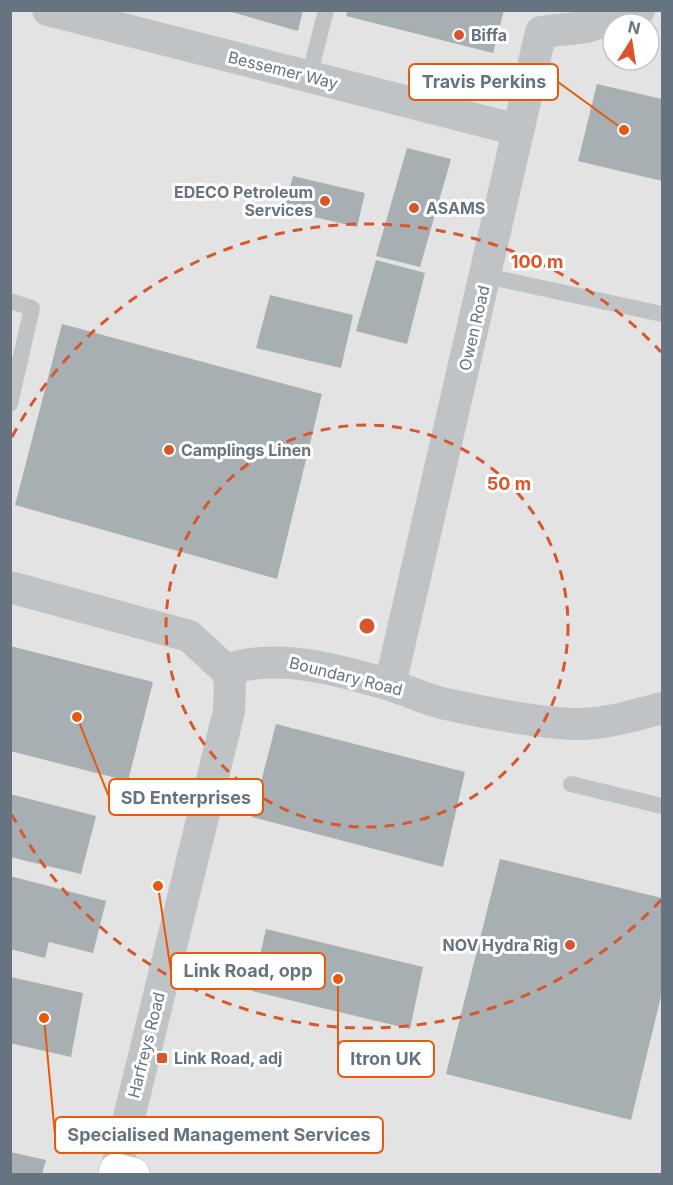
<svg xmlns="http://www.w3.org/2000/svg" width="673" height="1185" viewBox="0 0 673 1185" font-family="Inter,sans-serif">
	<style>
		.built { fill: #e2e3e2; fill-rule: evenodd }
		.building { fill: #a7afb3 }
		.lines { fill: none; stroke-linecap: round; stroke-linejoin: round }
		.secondary-casing { stroke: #b2b7ba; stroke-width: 34 }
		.lane { stroke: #bfc3c6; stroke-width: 16 }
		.street { stroke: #bfc3c6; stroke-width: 32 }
		.secondary { stroke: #fff; stroke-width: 33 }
		.ring { fill: none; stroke: #d9562c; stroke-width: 3; stroke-dasharray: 10 8 }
		.poi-dot { fill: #d9562c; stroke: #fff; stroke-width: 2 }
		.labels { text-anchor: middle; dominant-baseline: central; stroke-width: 6; stroke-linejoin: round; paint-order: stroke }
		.poi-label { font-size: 16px; font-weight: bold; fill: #657480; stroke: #fff; text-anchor: start }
		.street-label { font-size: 16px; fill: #657480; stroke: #fff }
		.centre { fill: #d9562c; stroke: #fff; stroke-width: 3 }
		.ring-label { font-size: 18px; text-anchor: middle; font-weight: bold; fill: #d9562c; stroke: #fff; stroke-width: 6; stroke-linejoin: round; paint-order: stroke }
		.leader { fill: none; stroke: #e8590c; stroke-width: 2 }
		.callout-dot { fill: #e8590c; stroke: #fff; stroke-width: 2 }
		.callout { fill: #fff; stroke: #e8590c; stroke-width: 2 }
		.callout-label { font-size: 18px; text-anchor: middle; font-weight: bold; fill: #657480 }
	</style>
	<rect width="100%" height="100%" fill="#f4f4f1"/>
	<path class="built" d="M 11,11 L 662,11 L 662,1174 L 11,1174 ZM 613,24 L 649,24 L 649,60 L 613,60 Z"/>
	<g class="building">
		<polygon points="224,10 303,10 298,31"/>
		<polygon points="348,10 504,10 493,53 346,16"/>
		<polygon points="597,84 662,99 662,181 578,161"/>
		<polygon points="407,148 451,159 420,267 376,256"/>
		<polygon points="293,176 365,193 357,227 284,210"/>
		<polygon points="376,260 425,273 407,344 356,331"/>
		<polygon points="270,295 353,315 341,368 256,348"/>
		<polygon points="62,324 322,394 277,579 15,505"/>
		<polygon points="10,646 153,682 128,781 10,751"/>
		<polygon points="276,724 465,772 443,867 252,817"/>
		<polygon points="10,794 96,816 81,874 10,857"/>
		<polygon points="500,859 662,898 662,992 631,1120 446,1074"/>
		<polygon points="10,876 106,901 93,953 49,942 45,958 10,949"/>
		<polygon points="266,929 423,967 410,1029 252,991"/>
		<polygon points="10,977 83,993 71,1057 10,1043"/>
		<polygon points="10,1152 46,1160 42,1174 10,1174"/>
	</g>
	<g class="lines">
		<g class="secondary-casing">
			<polyline id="secondary" points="115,1174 116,1170 133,1174"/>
		</g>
		<g class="lane">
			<polyline points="309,77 326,10"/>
			<polyline points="486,276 662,314"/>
			<polyline points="10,301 32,308 10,404"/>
			<polyline points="571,784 662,806"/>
		</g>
		<g class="street">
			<polyline points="48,10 518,130"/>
			<polyline points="10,587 189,636 226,670 230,681 229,711 116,1170"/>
			<path d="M 226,670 C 277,652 339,670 390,685 C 409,691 427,700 446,704 C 487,713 541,724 582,724 C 609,723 636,715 662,708"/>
			<polyline points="390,685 541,32 586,27 639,10"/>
		</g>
		<use href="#secondary" class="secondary"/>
	</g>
	<g class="ring">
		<circle cx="367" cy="626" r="201"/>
		<path d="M661 900A402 402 0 0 1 12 815M12 437A402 402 0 0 1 661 352"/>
	</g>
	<g class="poi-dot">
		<circle cx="459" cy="35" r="6"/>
		<circle cx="325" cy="201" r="6"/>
		<circle cx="414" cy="208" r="6"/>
		<circle cx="169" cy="450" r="6"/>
		<circle cx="570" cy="945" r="6"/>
		<rect x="156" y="1052" width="12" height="12" rx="3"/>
	</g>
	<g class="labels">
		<g class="poi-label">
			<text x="471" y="35">Biffa</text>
			<text x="313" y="192" text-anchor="end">EDECO Petroleum<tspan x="313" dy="18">Services</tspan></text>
			<text x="426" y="208">ASAMS</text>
			<text x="181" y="450">Camplings Linen</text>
			<text x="558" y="945" text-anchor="end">NOV Hydra Rig</text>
			<text x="174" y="1058">Link Road, adj</text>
		</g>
		<g class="street-label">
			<text transform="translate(283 70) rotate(14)">Bessemer Way</text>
			<text transform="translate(474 328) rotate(-77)">Owen Road</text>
			<text transform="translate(346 676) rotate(14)">Boundary Road</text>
			<text transform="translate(146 1045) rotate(-76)">Harfreys Road</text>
		</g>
	</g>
	<circle cx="367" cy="626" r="9" class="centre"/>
	<g class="ring-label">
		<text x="537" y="268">100 m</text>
		<text x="509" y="490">50 m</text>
	</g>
	<path class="leader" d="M624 130L558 82M77 717L109 797M158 886L171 971M338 979L338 1059M44 1018L55 1135"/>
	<g class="callout-dot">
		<circle cx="624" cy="130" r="6"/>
		<circle cx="77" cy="717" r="6"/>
		<circle cx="158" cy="886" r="6"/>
		<circle cx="338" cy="979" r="6"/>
		<circle cx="44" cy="1018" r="6"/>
	</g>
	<g class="callout">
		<rect x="409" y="64" width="149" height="36" rx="6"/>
		<rect x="109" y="779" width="154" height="36" rx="6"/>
		<rect x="171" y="953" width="154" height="36" rx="6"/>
		<rect x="338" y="1041" width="96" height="36" rx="6"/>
		<rect x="55" y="1117" width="328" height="36" rx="6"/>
	</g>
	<g class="callout-label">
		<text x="484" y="88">Travis Perkins</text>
		<text x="186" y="804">SD Enterprises</text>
		<text x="248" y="977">Link Road, opp</text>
		<text x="386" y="1065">Itron UK</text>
		<text x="219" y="1141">Specialised Management Services</text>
	</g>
	<rect width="673" height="1185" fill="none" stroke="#657480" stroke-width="24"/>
	<g transform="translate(631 42) rotate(12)"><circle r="28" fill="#ffffff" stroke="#c1c7cc" stroke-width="1.5"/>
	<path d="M0-4.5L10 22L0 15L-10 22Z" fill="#d9562c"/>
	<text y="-9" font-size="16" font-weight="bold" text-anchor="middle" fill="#657480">N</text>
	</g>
</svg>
